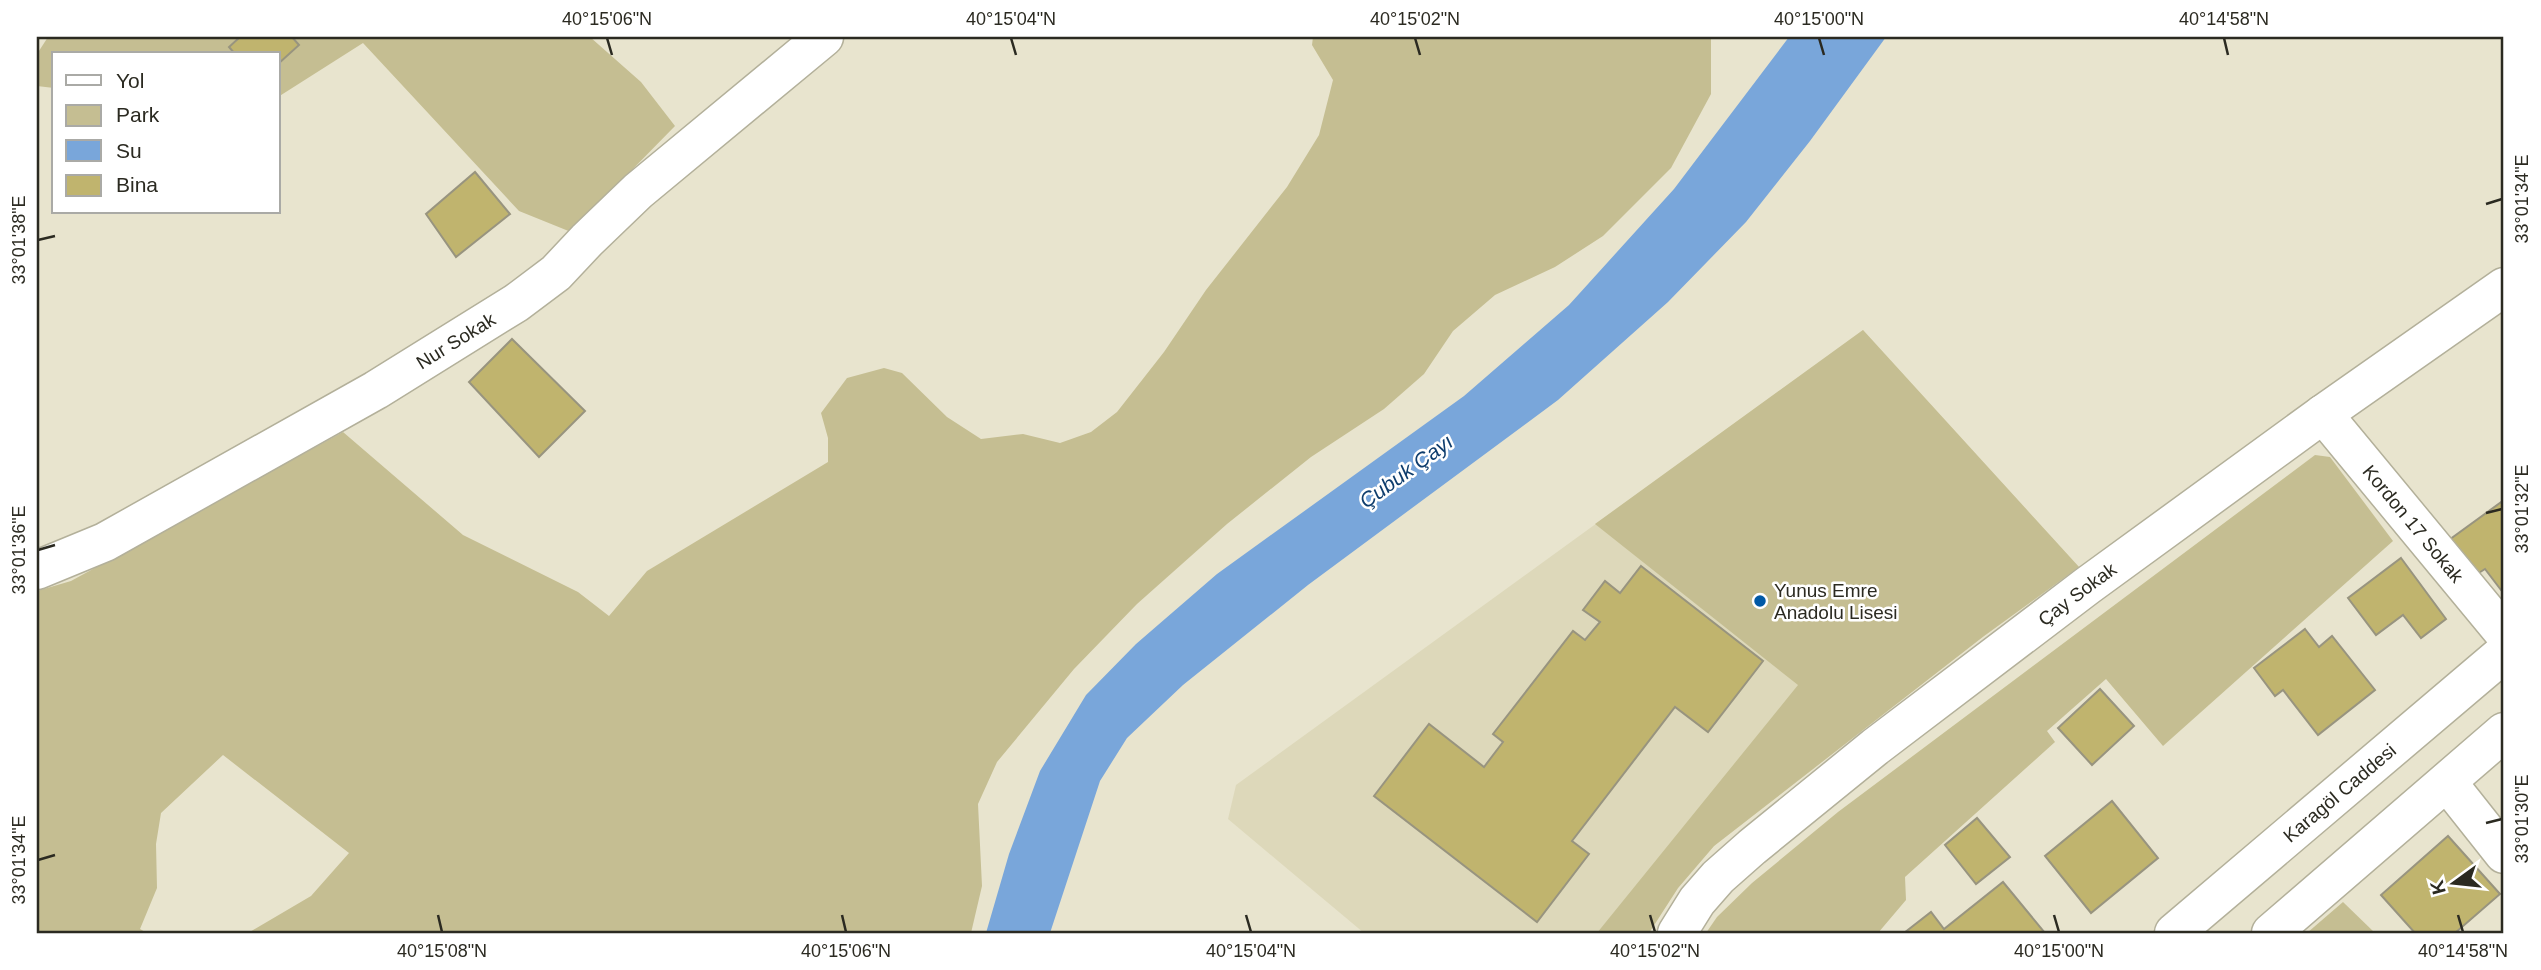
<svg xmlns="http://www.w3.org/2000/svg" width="2541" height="970" viewBox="0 0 2541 970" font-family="Arial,sans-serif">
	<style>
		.built { fill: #ddd8ba }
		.green { fill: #c5be92 }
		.water { fill: #79a6da }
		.building { fill: #c0b46e; stroke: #98947f; stroke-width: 2 }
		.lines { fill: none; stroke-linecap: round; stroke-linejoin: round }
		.minor-casing { stroke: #b3b09a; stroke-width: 41 }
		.major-casing { stroke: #b3b09a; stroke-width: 41 }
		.minor { stroke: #fff; stroke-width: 38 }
		.major { stroke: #fff; stroke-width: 38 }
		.ticks { fill: none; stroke: #2b2a21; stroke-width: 2.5 }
		.poi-dot { fill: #0059a6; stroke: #fff; stroke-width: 2.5 }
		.labels { text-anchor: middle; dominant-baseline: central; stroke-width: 5; stroke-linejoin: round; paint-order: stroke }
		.street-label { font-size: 19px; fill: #2b2a21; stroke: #fff }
		.poi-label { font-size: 19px; fill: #2b2a21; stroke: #fff; text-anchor: start }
		.water-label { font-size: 21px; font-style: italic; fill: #0e3d6d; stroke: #fff }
		.neatline { fill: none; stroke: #2b2a21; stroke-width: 2.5 }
		.ticks-label { font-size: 18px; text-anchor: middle; fill: #2b2a21 }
	</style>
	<rect width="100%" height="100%" fill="#e8e4ce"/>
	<polygon class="built" points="1863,330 2079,567 1984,636 1714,846 1678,888 1649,933 1364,933 1228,819 1236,785"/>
	<g class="green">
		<polygon points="48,37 590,37 641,82 675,126 571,232 519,211 363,43 278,97 278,54 54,54 54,88 37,86 37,54"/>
		<polygon points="1313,37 1711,37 1711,94 1671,168 1603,236 1555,267 1495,295 1453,331 1424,374 1384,409 1311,457 1227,524 1137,604 1074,669 997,762 978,804 982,886 971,933 248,933 311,896 349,853 223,755 161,813 156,844 157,888 140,929 147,933 37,933 37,591 71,581 343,432 463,535 578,592 609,616 647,571 828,462 828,438 821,413 847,378 884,368 902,373 947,417 981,439 1023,434 1060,443 1091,432 1117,412 1164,352 1206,290 1287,187 1319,135 1333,80 1312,45"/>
		<polygon points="1863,330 2079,567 1984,636 1714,846 1678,888 1649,933 1597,933 1798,685 1595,524"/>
		<polygon points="2315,455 2330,457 2393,541 2163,746 2106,679 2047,731 2055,742 1905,877 1906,900 1878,933 1706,933 1717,917 1752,883 1838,812"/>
		<polygon points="2343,902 2375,933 2307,933"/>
	</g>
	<polygon class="water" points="1789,37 1886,37 1810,141 1746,222 1668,302 1558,400 1308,585 1183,685 1127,738 1100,781 1050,933 986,933 1009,854 1040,771 1086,695 1136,644 1217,574 1464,396 1569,305 1674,189"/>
	<g class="building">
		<polygon points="240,37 292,37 299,45 278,64 278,54 235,54 229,47"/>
		<polygon points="475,172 510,214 456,257 426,214"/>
		<polygon points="512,339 585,411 539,457 469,382"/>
		<polygon points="2504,500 2504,588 2501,590 2485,569 2474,576 2449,540"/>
		<polygon points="2401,558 2446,619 2421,638 2403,615 2376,635 2348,598"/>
		<polygon points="1641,566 1763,661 1708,732 1675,707 1572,841 1589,854 1537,922 1374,796 1429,724 1484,767 1503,742 1493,734 1573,631 1585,640 1600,622 1583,610 1605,581 1620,593"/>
		<polygon points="2305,629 2319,647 2332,636 2375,690 2318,735 2283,690 2275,696 2254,668"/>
		<polygon points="2100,689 2134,726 2092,765 2058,728"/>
		<polygon points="2112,801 2158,858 2091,913 2045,856"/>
		<polygon points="1977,818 2010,857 1976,884 1945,845"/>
		<polygon points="2448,836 2500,894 2455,933 2415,933 2381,895"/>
		<polygon points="2003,882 2045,933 1904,933 1931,912 1944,929"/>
	</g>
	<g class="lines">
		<g class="minor-casing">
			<g id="minor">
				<path id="s1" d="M 2323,414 L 2504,633"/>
				<path id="s2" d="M 37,570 L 105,542 L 376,390 L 516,303 L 556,273 L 587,240 L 638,191 L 824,37"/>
				<polyline points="2447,782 2504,854"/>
				<path id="s3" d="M 1677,933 L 1697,901 L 1718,877 L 1752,847 L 1875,747 L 2087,586 L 2323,414 L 2504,287"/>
			</g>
		</g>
		<g class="major-casing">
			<g id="major">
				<path id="s4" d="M 2174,933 L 2504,653"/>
				<polyline points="2271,933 2504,732"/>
			</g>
		</g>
		<use href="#minor" class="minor"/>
		<use href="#major" class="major"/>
	</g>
	<path class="ticks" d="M 607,38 L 612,55M 1011,38 L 1016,55M 1415,38 L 1420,55M 1819,38 L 1824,55M 2224,38 L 2228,55M 2486,204 L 2502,199M 38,240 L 55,236M 2486,513 L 2502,509M 38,550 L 55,545M 2486,823 L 2502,819M 38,860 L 55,855M 438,915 L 442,932M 842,915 L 846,932M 1246,915 L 1251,932M 1650,915 L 1655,932M 2054,915 L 2059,932M 2458,915 L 2463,932"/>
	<circle class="poi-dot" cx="1760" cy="601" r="7"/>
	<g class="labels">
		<g class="street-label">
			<text stroke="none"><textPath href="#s2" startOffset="478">Nur Sokak</textPath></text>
			<text stroke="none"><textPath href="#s1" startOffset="142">Kordon 17 Sokak</textPath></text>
			<text stroke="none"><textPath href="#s3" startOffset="527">Çay Sokak</textPath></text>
			<text stroke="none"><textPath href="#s4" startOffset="217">Karagöl Caddesi</textPath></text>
		</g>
		<g class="poi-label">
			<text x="1774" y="590">Yunus Emre<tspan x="1774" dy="22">Anadolu Lisesi</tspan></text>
		</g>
		<g class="water-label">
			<text transform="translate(1406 471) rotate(-36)">Çubuk Çayı</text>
		</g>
	</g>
	<rect width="2541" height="970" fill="none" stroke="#ffffff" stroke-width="77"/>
	<rect x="52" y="52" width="228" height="161" fill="#ffffff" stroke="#aaaaa6" stroke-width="2"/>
	<rect x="66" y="75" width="35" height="10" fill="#ffffff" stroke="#aaaaa6" stroke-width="2"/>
	<text x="116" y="88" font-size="21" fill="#2b2a21">Yol</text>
	<rect x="66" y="105" width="35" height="21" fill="#c5be92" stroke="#aaaaa6" stroke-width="2"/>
	<text x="116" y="122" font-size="21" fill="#2b2a21">Park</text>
	<rect x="66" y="140" width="35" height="21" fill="#79a6da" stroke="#aaaaa6" stroke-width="2"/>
	<text x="116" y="158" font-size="21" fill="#2b2a21">Su</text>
	<rect x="66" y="175" width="35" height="21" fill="#c0b46e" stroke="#aaaaa6" stroke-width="2"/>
	<text x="116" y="192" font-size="21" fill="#2b2a21">Bina</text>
	<g transform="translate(2454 883) rotate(255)" stroke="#ffffff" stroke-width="5" paint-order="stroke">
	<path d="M0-5L12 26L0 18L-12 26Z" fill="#2b2a21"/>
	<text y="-10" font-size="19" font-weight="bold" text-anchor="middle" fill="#2b2a21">K</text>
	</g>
	<rect x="38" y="38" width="2464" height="894" class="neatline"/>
	<g class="ticks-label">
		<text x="607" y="25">40°15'06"N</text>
		<text x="1011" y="25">40°15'04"N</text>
		<text x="1415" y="25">40°15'02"N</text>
		<text x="1819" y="25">40°15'00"N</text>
		<text x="2224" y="25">40°14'58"N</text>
		<text transform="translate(2522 199) rotate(-90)" y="6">33°01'34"E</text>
		<text transform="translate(19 240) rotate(-90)" y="6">33°01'38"E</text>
		<text transform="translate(2522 509) rotate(-90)" y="6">33°01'32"E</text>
		<text transform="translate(19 550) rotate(-90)" y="6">33°01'36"E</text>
		<text transform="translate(2522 819) rotate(-90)" y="6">33°01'30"E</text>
		<text transform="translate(19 860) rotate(-90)" y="6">33°01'34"E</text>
		<text x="442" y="957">40°15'08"N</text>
		<text x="846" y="957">40°15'06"N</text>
		<text x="1251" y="957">40°15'04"N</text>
		<text x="1655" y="957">40°15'02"N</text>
		<text x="2059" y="957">40°15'00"N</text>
		<text x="2463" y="957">40°14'58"N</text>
	</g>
</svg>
